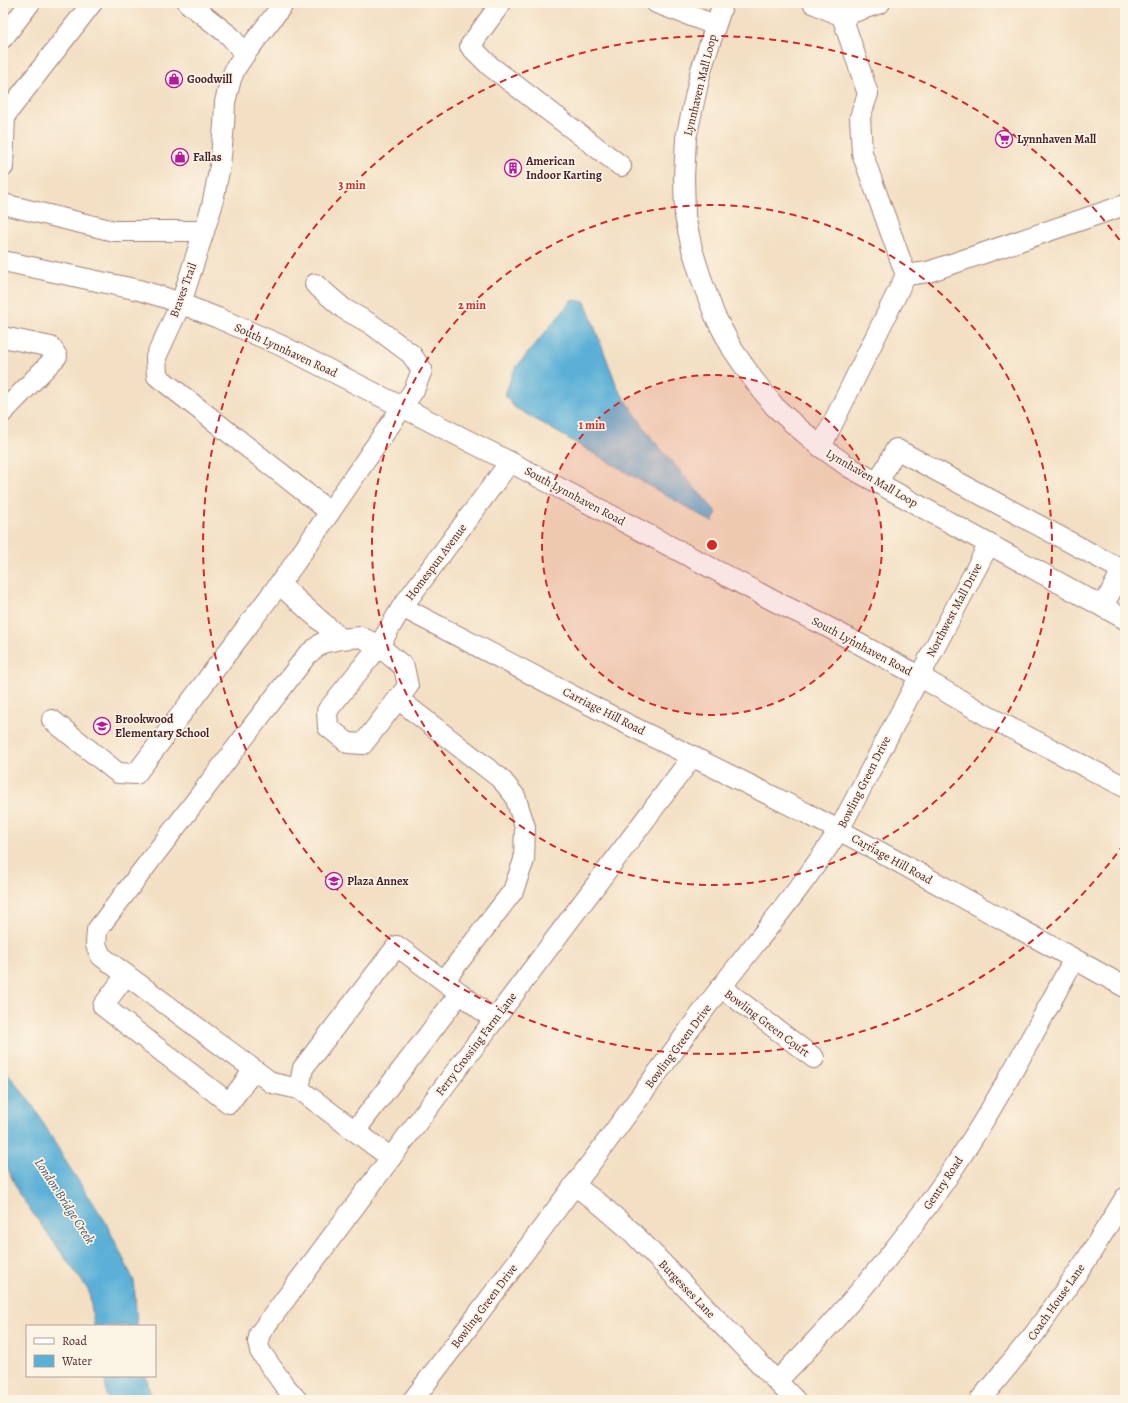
<svg xmlns="http://www.w3.org/2000/svg" width="1128" height="1403" viewBox="0 0 1128 1403" font-family="Alegreya,serif">
	<style>
		.water { fill: #5bb0d7; stroke: #526881 }
		.lines { fill: none; stroke-linecap: round; stroke-linejoin: round }
		.minor-casing { stroke: #9e7f77; stroke-width: 22 }
		.minor { stroke: #fff; stroke-width: 20 }
		.ring { fill: none; stroke: #d62828; stroke-width: 2; stroke-dasharray: 7 5 }
		.labels { text-anchor: middle; dominant-baseline: central; stroke-width: 3.5; stroke-linejoin: round; paint-order: stroke }
		.poi-label { font-size: 12px; font-weight: bold; fill: #4a1f2b; stroke: #fcf5e5; text-anchor: start }
		.street-label { font-size: 12px; fill: #4a1f2b; stroke: #fcf5e5 }
		.water-label { font-size: 13px; font-style: italic; fill: #505267; stroke: #fcf5e5 }
		.centre { fill: #d62828; stroke: #fcf5e5; stroke-width: 2 }
		.ring-label { font-size: 12px; text-anchor: middle; font-weight: bold; fill: #d62828; stroke: #fcf5e5; stroke-width: 3.5; stroke-linejoin: round; paint-order: stroke }
	</style>
	<rect width="100%" height="100%" fill="#fcf5e5"/>
	<filter id="ink" filterUnits="userSpaceOnUse"><feTurbulence type="fractalNoise" baseFrequency=".025" numOctaves="2"/><feDisplacementMap in="SourceGraphic" scale="8" xChannelSelector="R" yChannelSelector="G"/><feConvolveMatrix kernelMatrix="1 2 1 2 8 2 1 2 1" color-interpolation-filters="sRGB"/></filter>
	<filter id="wash" filterUnits="userSpaceOnUse"><feTurbulence type="fractalNoise" baseFrequency=".012" numOctaves="4" result="noise"/><feDisplacementMap in="SourceGraphic" scale="16" xChannelSelector="R" yChannelSelector="G"/><feGaussianBlur stdDeviation="0.9" result="paint"/><feColorMatrix in="noise" values="0 0 0 0 0 0 0 0 0 0 0 0 0 0 0 0 0 1.4 0 .05"/><feComposite in="paint" operator="in"/></filter>
	<g filter="url(#wash)">
		<rect width="100%" height="100%" fill="#f3dfc3"/>
		<g class="water">
			<polygon points="572,300 585,302 618,389 652,439 717,513 712,522 514,407 505,395 514,370"/>
			<polygon points="3,1067 33,1106 68,1165 105,1221 134,1281 137,1326 94,1326 89,1291 19,1194 3,1158"/>
			<polygon points="104,1376 146,1376 152,1400 109,1400 107,1396"/>
		</g>
	</g>
	<g filter="url(#ink)">
		<g class="lines">
			<g class="minor-casing">
				<g id="minor">
					<polyline points="188,3 230,36 245,54"/>
					<polyline points="284,3 245,54 235,69 231,79 225,102 224,125 220,166 212,206 181,303 156,357 157,376 330,512"/>
					<polyline points="501,3 470,46 490,66 621,166"/>
					<polyline points="656,3 715,25"/>
					<polyline points="723,3 701,70 686,138 684,177 685,216 692,249 703,284 715,316 733,350 753,379 775,407 795,425 821,447 849,467 1125,619"/>
					<polyline points="813,3 842,16"/>
					<polyline points="880,3 842,16 868,94 860,117 862,153 906,275 928,272 1125,205"/>
					<polyline points="3,38 30,3"/>
					<polyline points="3,118 92,3"/>
					<polyline points="3,167 5,115"/>
					<polyline points="3,204 114,231 204,231"/>
					<polyline points="3,261 139,290 166,298 218,318 280,345 510,462 776,602 822,624 919,676 991,718 1125,787"/>
					<polyline points="3,337 51,347 57,356 3,412"/>
					<polyline points="821,447 906,275"/>
					<polyline points="878,483 896,449 1122,570"/>
					<polyline points="279,584 341,639 322,643 307,655 97,930 96,945 101,956 272,1083 299,1089"/>
					<polyline points="402,607 625,723 806,813 882,853 1125,987"/>
					<polyline points="1103,607 1125,564"/>
					<polyline points="341,639 361,637 379,646 402,607 510,462"/>
					<polygon points="379,646 404,667 408,686 363,744 348,743 328,727 327,711"/>
					<polyline points="398,699 501,779 515,796 525,827 524,860 513,891 444,981"/>
					<polyline points="52,720 118,773 136,774 292,567 414,390 422,370 411,354 371,324 344,309 315,284"/>
					<polyline points="126,975 103,1006 229,1103 254,1070"/>
					<polyline points="721,987 814,1058"/>
					<polyline points="355,1131 299,1089 303,1068 397,946 460,993"/>
					<polyline points="391,1158 355,1131 460,993 494,1020"/>
					<polyline points="574,1185 601,1205 631,1231 795,1400"/>
					<path d="M 777,1381 C 838,1319 895,1254 944,1182 C 993,1111 1033,1035 1074,959"/>
					<polyline points="297,1400 284,1385 260,1351 258,1342 260,1333 455,1072 693,756"/>
					<path d="M 413,1400 C 512,1270 609,1139 706,1007 C 750,948 800,892 839,830 L 989,544"/>
					<polyline points="980,1400 1035,1333 1087,1259 1125,1198"/>
				</g>
			</g>
			<use href="#minor" class="minor"/>
		</g>
	</g>
	<circle cx="712" cy="545" r="170" fill="#d62828" fill-opacity=".12"/>
	<g class="ring">
		<circle cx="712" cy="545" r="170"/>
		<circle cx="712" cy="545" r="340"/>
		<path d="M1124 844A509 509 0 1 1 1124 246"/>
	</g>
	<defs>
		<g id="shop-ring" transform="scale(0.9)"><circle r="9.5" fill="#fcf5e5" stroke="#b5179e" stroke-width="1.5"/><path d="M-5-2.5h2.3a2.7 3.5 0 0 1 5.4 0H5L5.5 6h-11ZM-1.5-2.5h3a1.5 2.3 0 0 0-3 0Z" fill="#b5179e"/></g>
		<g id="supermarket-ring" transform="scale(0.9)"><circle r="9.5" fill="#fcf5e5" stroke="#b5179e" stroke-width="1.5"/><path d="M-6-5.5h2.5l.6 2H6L4.5 2H-2.5L-4.4-4H-6ZM-1.5 3.2a1.3 1.3 0 1 0 .1 0ZM3 3.2a1.3 1.3 0 1 0 .1 0Z" fill="#b5179e"/></g>
		<g id="building-ring" transform="scale(0.9)"><circle r="9.5" fill="#fcf5e5" stroke="#b5179e" stroke-width="1.5"/><path d="M-4-6H4V6H1V3H-1V6H-4ZM-2.5-4.3h1.7v1.8h-1.7ZM.8-4.3h1.7v1.8H.8ZM-2.5-1h1.7V.8h-1.7ZM.8-1h1.7V.8H.8Z" fill="#b5179e"/></g>
		<g id="school-ring" transform="scale(0.9)"><circle r="9.5" fill="#fcf5e5" stroke="#b5179e" stroke-width="1.5"/><path d="M0-5L7-2L0 1L-7-2ZM-4 1L0 2.5L4 1V4Q0 6-4 4Z" fill="#b5179e"/></g>
	</defs>
	<g fill-rule="evenodd">
		<use href="#shop-ring" x="174" y="79"/>
		<use href="#supermarket-ring" x="1004" y="139"/>
		<use href="#shop-ring" x="180" y="157"/>
		<use href="#building-ring" x="513" y="168"/>
		<use href="#school-ring" x="102" y="726"/>
		<use href="#school-ring" x="334" y="881"/>
	</g>
	<g class="labels">
		<g class="poi-label">
			<text x="187" y="79">Goodwill</text>
			<text x="1017" y="139">Lynnhaven Mall</text>
			<text x="193" y="157">Fallas</text>
			<text x="526" y="161">American<tspan x="526" dy="14">Indoor Karting</tspan></text>
			<text x="115" y="719">Brookwood<tspan x="115" dy="14">Elementary School</tspan></text>
			<text x="347" y="881">Plaza Annex</text>
		</g>
		<g class="street-label">
			<text transform="translate(700 85) rotate(-76)">Lynnhaven Mall Loop</text>
			<text transform="translate(183 290) rotate(-70)">Braves Trail</text>
			<text transform="translate(286 350) rotate(25)">South Lynnhaven Road</text>
			<text transform="translate(872 478) rotate(30)">Lynnhaven Mall Loop</text>
			<text transform="translate(575 496) rotate(28)">South Lynnhaven Road</text>
			<text transform="translate(436 562) rotate(-53)">Homespun Avenue</text>
			<text transform="translate(954 610) rotate(-62)">Northwest Mall Drive</text>
			<text transform="translate(862 646) rotate(28)">South Lynnhaven Road</text>
			<text transform="translate(604 711) rotate(27)">Carriage Hill Road</text>
			<text transform="translate(864 782) rotate(-63)">Bowling Green Drive</text>
			<text transform="translate(892 859) rotate(29)">Carriage Hill Road</text>
			<text transform="translate(767 1023) rotate(37)">Bowling Green Court</text>
			<text transform="translate(476 1044) rotate(-53)">Ferry Crossing Farm Lane</text>
			<text transform="translate(678 1046) rotate(-53)">Bowling Green Drive</text>
			<text transform="translate(943 1183) rotate(-56)">Gentry Road</text>
			<text transform="translate(687 1289) rotate(46)">Burgesses Lane</text>
			<text transform="translate(1056 1302) rotate(-55)">Coach House Lane</text>
			<text transform="translate(484 1306) rotate(-53)">Bowling Green Drive</text>
		</g>
		<g class="water-label">
			<text transform="translate(65 1201) rotate(57)">London Bridge Creek</text>
		</g>
	</g>
	<circle cx="712" cy="545" r="6" class="centre"/>
	<g class="ring-label">
		<text x="352" y="189">3 min</text>
		<text x="472" y="309">2 min</text>
		<text x="592" y="429">1 min</text>
	</g>
	<rect width="1128" height="1403" fill="none" stroke="#fcf5e5" stroke-width="16"/>
	<rect x="26" y="1325" width="130" height="52" fill="#fcf5e5" stroke="#b59f9b"/>
	<rect x="34" y="1338" width="20" height="6" fill="#ffffff" stroke="#b59f9b"/>
	<text x="62" y="1345" font-size="12" fill="#4a1f2b">Road</text>
	<rect x="34" y="1355" width="20" height="12" fill="#5bb0d7" stroke="#b59f9b"/>
	<text x="62" y="1365" font-size="12" fill="#4a1f2b">Water</text>
</svg>
